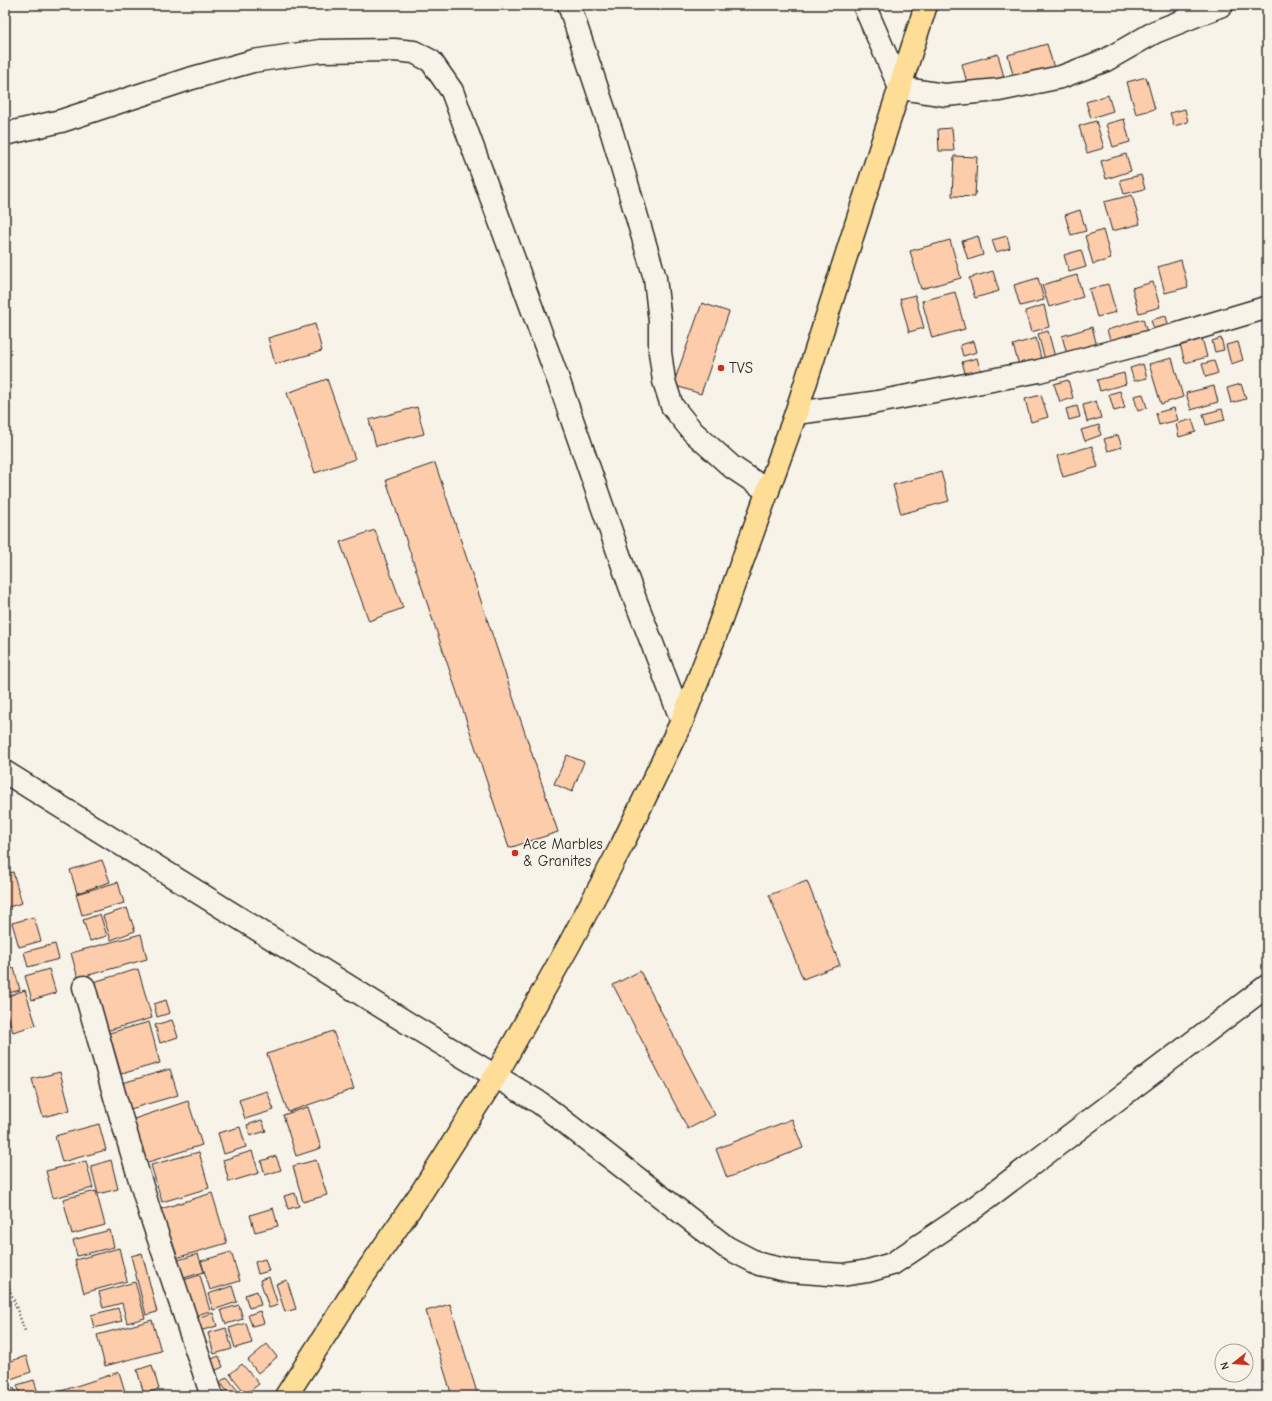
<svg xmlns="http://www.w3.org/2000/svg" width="1272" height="1401" viewBox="0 0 1272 1401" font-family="'Comic Neue',sans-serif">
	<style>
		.building { fill: #fcccab; stroke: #2b2b2b }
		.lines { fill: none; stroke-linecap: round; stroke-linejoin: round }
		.minor-casing { stroke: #2b2b2b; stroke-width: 25 }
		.highway-casing { stroke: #2b2b2b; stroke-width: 25 }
		.path { stroke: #2b2b2b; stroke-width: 2.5; stroke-dasharray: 1 3; stroke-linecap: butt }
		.minor { stroke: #f7f3e8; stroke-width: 22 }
		.highway { stroke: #fedd96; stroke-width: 22 }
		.poi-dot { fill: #c8321e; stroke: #f7f3e8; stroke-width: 1.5 }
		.labels { text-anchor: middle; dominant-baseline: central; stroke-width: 3; stroke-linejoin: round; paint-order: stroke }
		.poi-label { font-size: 15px; fill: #2b2b2b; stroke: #f7f3e8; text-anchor: start }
	</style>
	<rect width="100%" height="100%" fill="#f7f3e8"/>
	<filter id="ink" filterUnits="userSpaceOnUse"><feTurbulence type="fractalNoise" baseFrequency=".025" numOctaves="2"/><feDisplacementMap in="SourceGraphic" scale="8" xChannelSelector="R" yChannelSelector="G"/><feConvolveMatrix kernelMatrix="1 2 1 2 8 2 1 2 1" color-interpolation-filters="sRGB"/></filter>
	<g filter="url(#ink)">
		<g class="building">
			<polygon points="1047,44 1055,72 1015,83 1008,55"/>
			<polygon points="998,54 1005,81 969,91 962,64"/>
			<polygon points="1146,77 1155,109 1136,114 1127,82"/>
			<polygon points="1108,95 1113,111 1091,118 1086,102"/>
			<polygon points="1185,109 1188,122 1174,126 1170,113"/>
			<polygon points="1124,119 1130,142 1113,147 1106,124"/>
			<polygon points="1096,121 1104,148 1087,153 1079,126"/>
			<polygon points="952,128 954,151 939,151 938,129"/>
			<polygon points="1126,154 1131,171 1106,179 1101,161"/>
			<polygon points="954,156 977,157 975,197 952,196"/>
			<polygon points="1141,175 1145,189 1124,194 1120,180"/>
			<polygon points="1132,195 1140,224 1112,231 1104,202"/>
			<polygon points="1080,210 1086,231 1071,235 1065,215"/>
			<polygon points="1103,230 1111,259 1093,264 1085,236"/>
			<polygon points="978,236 983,255 968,260 962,241"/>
			<polygon points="1007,236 1010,248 996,252 992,240"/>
			<polygon points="950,240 961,278 921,289 910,251"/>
			<polygon points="1081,250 1086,267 1069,272 1064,255"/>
			<polygon points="1181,260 1188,287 1165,293 1158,267"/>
			<polygon points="993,271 999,291 975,298 969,278"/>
			<polygon points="1077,275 1083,297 1049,307 1042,285"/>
			<polygon points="1038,278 1044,300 1020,306 1014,285"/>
			<polygon points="1153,282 1160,307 1139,313 1132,288"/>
			<polygon points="1108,284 1116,312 1097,317 1089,289"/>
			<polygon points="955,292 965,329 932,338 922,301"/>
			<polygon points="915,295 924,328 909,332 900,299"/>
			<polygon points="702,303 729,312 701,394 673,385"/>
			<polygon points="1044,305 1049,327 1031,332 1025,311"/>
			<polygon points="1166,316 1170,331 1156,335 1151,320"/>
			<polygon points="1143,319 1147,333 1111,343 1107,330"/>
			<polygon points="315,324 322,351 275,364 268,338"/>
			<polygon points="1092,327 1098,350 1068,358 1062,336"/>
			<polygon points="1048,331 1055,357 1045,360 1038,334"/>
			<polygon points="1036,338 1043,366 1021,372 1013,345"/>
			<polygon points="1202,338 1207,357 1185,363 1180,344"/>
			<polygon points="1221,338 1224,350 1215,352 1212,341"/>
			<polygon points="974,341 977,352 963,356 960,345"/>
			<polygon points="1238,342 1243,360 1231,364 1226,345"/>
			<polygon points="977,358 981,372 966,376 962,362"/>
			<polygon points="1172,358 1183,397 1161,404 1149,364"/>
			<polygon points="1214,361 1218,373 1206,377 1202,364"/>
			<polygon points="1143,364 1147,378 1134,381 1130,368"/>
			<polygon points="1124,373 1126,384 1100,391 1097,380"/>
			<polygon points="327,379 355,459 315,473 287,393"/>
			<polygon points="1068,380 1073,398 1060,402 1054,384"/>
			<polygon points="1241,384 1246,399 1231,403 1227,388"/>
			<polygon points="1214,386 1218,402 1191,410 1186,393"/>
			<polygon points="1120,391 1125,408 1114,411 1109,394"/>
			<polygon points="1143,394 1147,408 1138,411 1134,396"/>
			<polygon points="1041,395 1048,417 1031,422 1025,399"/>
			<polygon points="1096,401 1101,418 1087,422 1083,405"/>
			<polygon points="1077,406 1080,417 1069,420 1066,409"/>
			<polygon points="417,407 424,434 376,446 369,420"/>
			<polygon points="1174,408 1178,420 1159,425 1156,413"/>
			<polygon points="1222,409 1225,420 1206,425 1203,414"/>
			<polygon points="1192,419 1196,432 1179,437 1176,424"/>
			<polygon points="1099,425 1101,435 1085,441 1081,430"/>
			<polygon points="1118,435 1122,447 1108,451 1104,439"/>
			<polygon points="1092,446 1098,467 1063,477 1057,456"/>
			<polygon points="435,463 558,832 509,848 386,480"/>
			<polygon points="941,472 949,501 901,514 893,485"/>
			<polygon points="375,530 403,608 369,621 340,542"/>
			<polygon points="567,755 584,762 572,792 554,784"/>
			<polygon points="102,860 110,882 77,893 70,870"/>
			<polygon points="13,872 22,903 5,908 5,874"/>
			<polygon points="807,881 840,965 803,979 769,895"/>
			<polygon points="118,882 124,903 82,915 76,894"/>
			<polygon points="127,908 135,931 111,940 103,916"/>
			<polygon points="100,914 107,936 90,941 83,920"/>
			<polygon points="34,917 41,941 19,947 12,923"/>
			<polygon points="141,934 147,959 78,978 71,953"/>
			<polygon points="55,944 59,959 28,967 24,952"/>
			<polygon points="14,968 20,990 5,994 5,971"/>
			<polygon points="49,969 56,993 32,1000 25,976"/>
			<polygon points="138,969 152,1018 106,1031 93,982"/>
			<polygon points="640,971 715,1115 688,1129 613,985"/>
			<polygon points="25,990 36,1025 13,1032 5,1006 5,997"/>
			<polygon points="166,1000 170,1013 157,1017 154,1004"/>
			<polygon points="172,1020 178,1037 160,1043 155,1025"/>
			<polygon points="149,1022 160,1063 121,1074 109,1033"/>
			<polygon points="333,1031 354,1089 288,1112 267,1054"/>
			<polygon points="170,1069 178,1095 127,1110 119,1084"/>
			<polygon points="60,1072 70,1110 43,1117 32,1079"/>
			<polygon points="267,1091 274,1110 245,1119 239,1100"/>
			<polygon points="188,1101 202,1145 145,1163 131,1120"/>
			<polygon points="308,1107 321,1148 296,1156 283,1115"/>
			<polygon points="792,1119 803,1148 727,1178 716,1149"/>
			<polygon points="262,1120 266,1131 250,1136 247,1125"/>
			<polygon points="99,1124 106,1150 62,1162 55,1136"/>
			<polygon points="240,1127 246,1147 224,1154 218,1133"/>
			<polygon points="252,1151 259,1173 229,1182 223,1160"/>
			<polygon points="199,1152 209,1188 162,1202 151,1165"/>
			<polygon points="276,1156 281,1170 265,1175 261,1161"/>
			<polygon points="111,1160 118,1189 98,1194 91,1166"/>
			<polygon points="316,1160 327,1195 303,1202 293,1166"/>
			<polygon points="86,1161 93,1188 53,1198 46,1171"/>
			<polygon points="96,1191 105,1225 72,1234 63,1199"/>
			<polygon points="212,1193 227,1243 176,1258 161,1209"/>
			<polygon points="295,1193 299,1206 288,1209 284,1196"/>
			<polygon points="273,1208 278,1226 255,1232 250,1215"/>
			<polygon points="110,1230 114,1247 77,1256 73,1240"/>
			<polygon points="119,1248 127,1281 84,1293 75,1260"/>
			<polygon points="231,1252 240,1281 210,1290 201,1261"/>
			<polygon points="142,1253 157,1312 146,1315 131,1256"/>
			<polygon points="198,1254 204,1272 184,1278 178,1260"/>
			<polygon points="265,1259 269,1271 258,1274 255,1262"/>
			<polygon points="200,1275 210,1311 190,1317 180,1281"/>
			<polygon points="269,1277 278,1305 269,1308 260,1280"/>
			<polygon points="287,1280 296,1309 285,1312 276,1284"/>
			<polygon points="135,1282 145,1318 127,1323 122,1303 103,1308 99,1292"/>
			<polygon points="232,1286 237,1302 213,1310 208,1294"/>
			<polygon points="257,1291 261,1305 249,1308 245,1295"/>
			<polygon points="450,1304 478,1396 452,1396 426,1311"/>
			<polygon points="239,1305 243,1319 226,1324 221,1310"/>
			<polygon points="118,1308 122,1321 94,1328 91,1315"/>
			<polygon points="260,1311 264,1323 252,1326 248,1315"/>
			<polygon points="213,1313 217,1326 196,1332 192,1319"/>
			<polygon points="152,1320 161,1351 105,1366 97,1335"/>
			<polygon points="246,1323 252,1343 235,1348 229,1328"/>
			<polygon points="226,1328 232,1349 214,1354 208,1333"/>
			<polygon points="267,1344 277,1357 258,1373 248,1360"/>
			<polygon points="26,1356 31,1372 5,1381 5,1363"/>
			<polygon points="219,1356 223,1367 214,1371 202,1363"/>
			<polygon points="242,1364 259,1384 246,1394 230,1374"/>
			<polygon points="152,1365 159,1389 144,1394 137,1370"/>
			<polygon points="119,1372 126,1395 122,1396 52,1396 52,1394"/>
			<polygon points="227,1377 242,1396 231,1396 220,1382"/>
			<polygon points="34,1380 39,1396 21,1396 17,1385"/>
			<polygon points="14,1388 17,1396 5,1396 5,1390"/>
		</g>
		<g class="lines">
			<g class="minor-casing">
				<g id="minor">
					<polyline points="569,5 612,133 655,278 660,322 660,352 664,381 672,406 693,432 732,467 768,491"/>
					<polyline points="864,5 900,88 945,95 999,90 1061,77 1106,60 1155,32 1222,5"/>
					<polyline points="5,134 61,121 189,79 253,61 320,51 394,50 414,52 431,61 452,91 559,382 630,586 682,721"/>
					<polyline points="796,413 872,403 1039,371 1171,336 1265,308"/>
					<polyline points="5,772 414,1027 540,1103 726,1247 759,1264 790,1271 842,1275 868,1271 892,1264 965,1215 1267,986"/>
					<polyline points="84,987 115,1097 150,1213 212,1396"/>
				</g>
			</g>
			<g class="highway-casing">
				<polyline id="highway" points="286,1396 360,1281 421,1193 495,1077 569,945 622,845 682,721 714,639 796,413 926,5"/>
			</g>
			<polyline class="path" points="5,1277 25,1331"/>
			<use href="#minor" class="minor"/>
			<use href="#highway" class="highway"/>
		</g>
	</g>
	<g class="poi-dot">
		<circle cx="721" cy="368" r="4"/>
		<circle cx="515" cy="853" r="4"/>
	</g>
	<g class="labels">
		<g class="poi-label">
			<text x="729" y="368">TVS</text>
			<text x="523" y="844">Ace Marbles<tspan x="523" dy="17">&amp; Granites</tspan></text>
		</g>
	</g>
	<rect width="1272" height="1401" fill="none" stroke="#f7f3e8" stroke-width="20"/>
	<rect x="10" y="10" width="1252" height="1381" fill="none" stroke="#2b2b2b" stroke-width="1.5" filter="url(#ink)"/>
	<g transform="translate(1234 1363) rotate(253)"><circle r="19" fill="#f7f3e8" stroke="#a5a39c"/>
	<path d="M0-3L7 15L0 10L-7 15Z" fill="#c8321e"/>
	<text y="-6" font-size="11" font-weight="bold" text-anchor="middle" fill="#2b2b2b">N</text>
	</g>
</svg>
